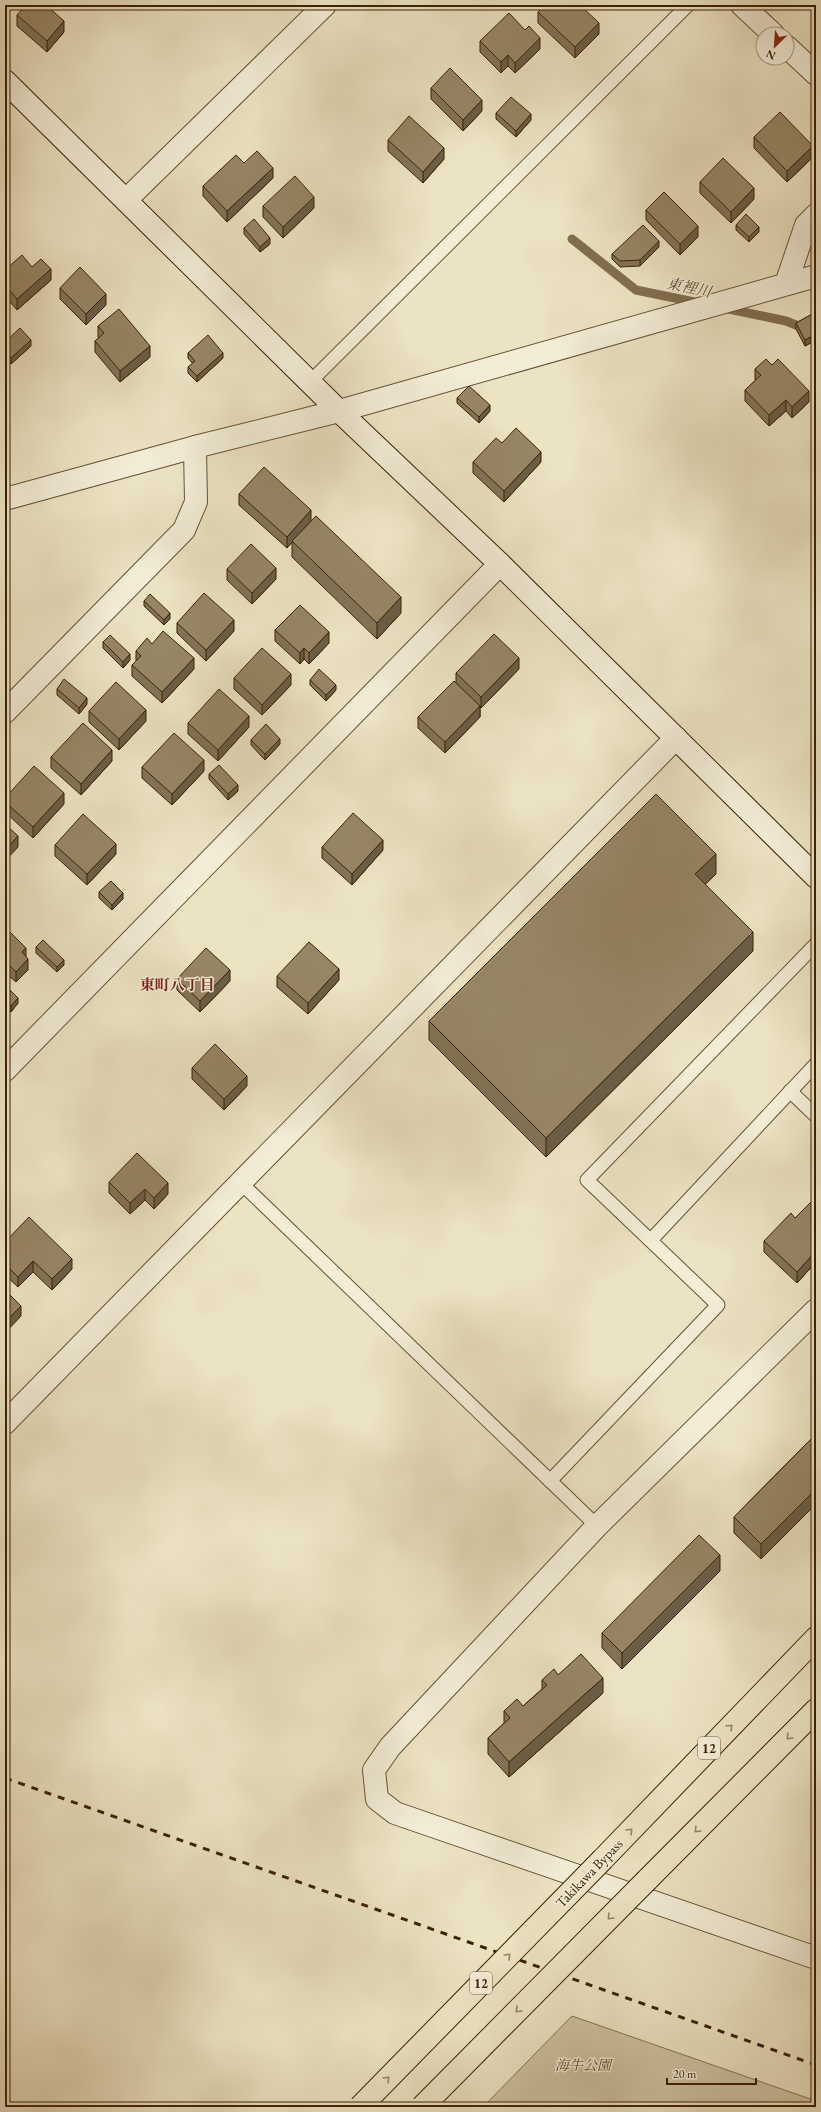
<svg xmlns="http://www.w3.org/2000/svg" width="821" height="2112" viewBox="0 0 821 2112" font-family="'EB Garamond','Noto Serif JP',serif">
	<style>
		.green { fill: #cec2a2; stroke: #847252 }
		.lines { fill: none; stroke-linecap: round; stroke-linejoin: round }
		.stream { stroke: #816e4e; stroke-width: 9 }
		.lane-casing { stroke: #675232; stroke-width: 15 }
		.street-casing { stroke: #675232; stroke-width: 24 }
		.secondary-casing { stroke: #3b2102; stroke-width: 24 }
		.highway-casing { stroke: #3b2102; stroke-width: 24 }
		.lane { stroke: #f3edd8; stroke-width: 13 }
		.street { stroke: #f3edd8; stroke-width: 22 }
		.secondary { stroke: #f3edd8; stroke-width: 22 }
		.highway { stroke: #ece3c3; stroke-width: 22 }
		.rail { stroke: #3b2102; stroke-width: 3; stroke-dasharray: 7 7; stroke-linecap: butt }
		.highway-bridge-casing { stroke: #3b2102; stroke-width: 24; stroke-linecap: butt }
		.highway-bridge { stroke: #ece3c3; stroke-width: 22 }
		.wall { fill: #827358; stroke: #3b2102 }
		.shaded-wall { fill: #6a5e47; stroke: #3b2102 }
		.building { fill: #978666; stroke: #3b2102 }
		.oneway { stroke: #948262 }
		.labels { text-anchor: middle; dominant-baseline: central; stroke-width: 3; stroke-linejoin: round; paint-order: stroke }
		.shield { fill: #f3edd8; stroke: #725e42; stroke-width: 1 }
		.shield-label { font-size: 13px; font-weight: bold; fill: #3b2102 }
		.street-label { font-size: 14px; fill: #3b2102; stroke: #f3edd8 }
		.park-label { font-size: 14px; font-style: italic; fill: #60492a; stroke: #f3edd8 }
		.water-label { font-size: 15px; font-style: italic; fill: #644e2e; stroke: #f3edd8 }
		.neighbourhood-label { font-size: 15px; font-weight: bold; fill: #7a1f14; stroke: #f3edd8 }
	</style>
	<rect width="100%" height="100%" fill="#ece3c3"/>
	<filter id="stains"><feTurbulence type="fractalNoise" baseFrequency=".005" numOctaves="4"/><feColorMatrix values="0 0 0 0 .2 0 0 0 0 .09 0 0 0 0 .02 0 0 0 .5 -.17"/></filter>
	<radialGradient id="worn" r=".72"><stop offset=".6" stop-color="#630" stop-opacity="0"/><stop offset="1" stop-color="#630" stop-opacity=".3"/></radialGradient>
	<polygon class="green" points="572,2016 816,2101 816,2107 483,2107"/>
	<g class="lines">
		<g class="stream">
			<polyline points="572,239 636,290 699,303"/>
			<polyline points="724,308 786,321 816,333"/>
		</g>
		<g class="lane-casing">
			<g id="lane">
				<polyline points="310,382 688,5"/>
				<polyline points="790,1091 816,1116"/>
				<polyline points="240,1182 597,1526"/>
				<polyline points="651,1240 816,1064"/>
				<polyline points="550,1481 718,1305 587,1180 816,944"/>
			</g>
		</g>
		<g class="street-casing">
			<g id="street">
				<polyline points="742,5 773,34"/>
				<polyline points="787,47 816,74"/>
				<polyline points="126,200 325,5"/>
				<polyline points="786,284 806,225 816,215"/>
				<polyline points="5,499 195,447 339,411 816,276"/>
				<polyline points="5,712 184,530 196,502 195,447"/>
				<polyline points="5,1070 500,564"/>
				<polyline points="816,1310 597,1526 390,1747 374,1770 377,1799 395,1813 816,1958"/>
				<polyline points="5,1423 676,738"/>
			</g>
		</g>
		<g class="secondary-casing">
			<polyline id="secondary" points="5,81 339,411 500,564 816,877"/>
		</g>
		<g class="highway-casing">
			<g id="highway">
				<polyline points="603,1859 816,1638"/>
				<polyline points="647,1880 816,1710"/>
			</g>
		</g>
		<use href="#lane" class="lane"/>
		<use href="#street" class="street"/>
		<use href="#secondary" class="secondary"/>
		<use href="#highway" class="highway"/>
		<polyline class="rail" points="5,1778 816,2065"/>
		<g class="highway-bridge-casing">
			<g id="highway-bridge">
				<polyline points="360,2107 603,1859"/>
				<polyline points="422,2107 647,1880"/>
			</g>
		</g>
		<use href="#highway-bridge" class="highway-bridge"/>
	</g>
	<g class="wall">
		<polygon points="538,12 599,34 575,58 538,23"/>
		<polygon points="17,15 64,32 47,52 17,26"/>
		<polygon points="480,41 540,49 515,73 508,66 501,73 480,52"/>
		<polygon points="431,88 482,111 463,131 431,99"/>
		<polygon points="496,113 531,120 516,137 496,119"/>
		<polygon points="754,137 813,157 787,182 754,148"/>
		<polygon points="388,140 444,159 423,183 388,151"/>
		<polygon points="244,163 273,178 227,222 203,196 203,186"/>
		<polygon points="700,182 754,199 731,223 700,193"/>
		<polygon points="263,206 314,208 283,238 263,217"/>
		<polygon points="646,210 698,237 680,255 646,220"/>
		<polygon points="736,225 759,232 749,242 736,230"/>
		<polygon points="244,228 270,244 260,252 244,234"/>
		<polygon points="659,247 640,266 620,267 612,259 612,254"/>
		<polygon points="32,267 51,280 17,310 5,296 5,270"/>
		<polygon points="60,288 106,305 86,325 60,299"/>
		<polygon points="816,312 816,340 805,346 796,329 796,323"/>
		<polygon points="98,326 150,357 120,382 95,352 95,341 99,338 98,337"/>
		<polygon points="5,342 31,346 11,364 5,357"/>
		<polygon points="188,353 223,358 197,382 188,373 188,367 193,364 188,358"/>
		<polygon points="772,365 809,402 792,418 786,411 769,426 745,401 745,390 756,380 755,380 755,369"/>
		<polygon points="457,398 490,411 479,423 457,403"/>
		<polygon points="502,443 541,462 504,502 473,473 473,462"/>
		<polygon points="239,494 311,521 401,613 377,639 292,557 292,542 287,548 239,505"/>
		<polygon points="227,569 276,579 252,604 227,580"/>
		<polygon points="144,601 170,619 164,625 144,606"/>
		<polygon points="177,623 234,631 206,661 177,633"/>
		<polygon points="275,630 329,643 309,664 304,659 300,664 275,641"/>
		<polygon points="103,642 130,660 123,668 103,648"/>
		<polygon points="152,644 194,669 162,703 132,676 132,665 136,662 136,651"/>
		<polygon points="519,669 481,708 480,706 480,717 445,753 418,728 418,717 456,683 456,673"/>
		<polygon points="234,678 291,685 262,715 234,689"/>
		<polygon points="310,680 336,690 326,701 310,685"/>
		<polygon points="57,689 87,704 79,714 57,695"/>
		<polygon points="89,711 146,721 119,750 89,722"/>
		<polygon points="188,723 249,727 218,761 188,734"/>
		<polygon points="251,740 280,744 265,760 251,745"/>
		<polygon points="51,757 112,761 81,795 51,768"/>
		<polygon points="142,767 204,771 172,805 142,778"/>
		<polygon points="209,774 238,791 228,800 209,779"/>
		<polygon points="5,798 64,804 33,838 5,812"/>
		<polygon points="55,845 116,854 87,885 55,856"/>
		<polygon points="322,847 383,850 352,885 322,858"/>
		<polygon points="716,874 705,884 753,951 546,1157 429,1040 429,1021"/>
		<polygon points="99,892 123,899 112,910 99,898"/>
		<polygon points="5,927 28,970 16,982 9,976"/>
		<polygon points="36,947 64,965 57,972 36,953"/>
		<polygon points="277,976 339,980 308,1014 277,987"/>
		<polygon points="177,979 230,981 200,1012 177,990"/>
		<polygon points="5,985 18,1003 11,1012 5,1007"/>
		<polygon points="192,1068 247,1086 224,1110 192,1079"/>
		<polygon points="109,1182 168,1194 154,1209 145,1200 130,1214 109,1193"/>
		<polygon points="816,1199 816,1262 797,1283 764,1252 764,1241 795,1218"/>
		<polygon points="5,1242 72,1269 52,1290 33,1272 18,1287 5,1275"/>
		<polygon points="816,1434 761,1559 734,1533 734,1517"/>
		<polygon points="720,1571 622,1669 602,1648 602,1633"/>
		<polygon points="558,1675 603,1693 509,1777 488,1754 488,1738 504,1723 504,1711 523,1706 542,1689 542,1680"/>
	</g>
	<g class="shaded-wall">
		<polygon points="64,21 64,32 47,52 47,41"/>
		<polygon points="599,23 599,34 575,58 575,47"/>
		<polygon points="540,38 540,49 515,73 515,63"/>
		<polygon points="508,55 508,66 501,73 501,62"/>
		<polygon points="482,100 482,111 463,131 463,120"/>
		<polygon points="531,114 531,120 516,137 516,131"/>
		<polygon points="813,146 813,157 787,182 787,171"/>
		<polygon points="444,148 444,159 423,183 423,172"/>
		<polygon points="273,168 273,178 227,222 227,211"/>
		<polygon points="754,188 754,199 731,223 731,212"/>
		<polygon points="314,197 314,208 283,238 283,227"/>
		<polygon points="698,226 698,237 680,255 680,244"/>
		<polygon points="759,227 759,232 749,242 749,237"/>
		<polygon points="270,238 270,244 260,252 260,247"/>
		<polygon points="659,241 659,247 640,266 640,260"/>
		<polygon points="51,269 51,280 17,310 17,299"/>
		<polygon points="106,294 106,305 86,325 86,314"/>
		<polygon points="816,334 816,340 805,346 805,340"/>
		<polygon points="31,340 31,346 11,364 11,358"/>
		<polygon points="150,346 150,357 120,382 120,371"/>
		<polygon points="223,353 223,358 197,382 197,376"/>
		<polygon points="809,391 809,402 792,418 792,407"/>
		<polygon points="786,400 786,411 769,426 769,415"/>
		<polygon points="490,405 490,411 479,423 479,417"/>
		<polygon points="541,452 541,462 504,502 504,491"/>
		<polygon points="311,510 311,521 287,548 287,537"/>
		<polygon points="276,568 276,579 252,604 252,593"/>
		<polygon points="401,597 401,613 377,639 377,623"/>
		<polygon points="170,613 170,619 164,625 164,620"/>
		<polygon points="234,620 234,631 206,661 206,650"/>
		<polygon points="329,632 329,643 309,664 309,653"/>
		<polygon points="304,648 304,659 300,664 300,653"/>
		<polygon points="130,654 130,660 123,668 123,662"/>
		<polygon points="194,658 194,669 162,703 162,692"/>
		<polygon points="519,658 519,669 481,708 481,697"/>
		<polygon points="291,674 291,685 262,715 262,705"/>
		<polygon points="336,685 336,690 326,701 326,695"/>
		<polygon points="87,698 87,704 79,714 79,708"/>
		<polygon points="480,706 480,717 445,753 445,742"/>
		<polygon points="146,710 146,721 119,750 119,739"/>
		<polygon points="249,716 249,727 218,761 218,750"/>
		<polygon points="280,739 280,744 265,760 265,754"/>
		<polygon points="112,750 112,761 81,795 81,784"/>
		<polygon points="204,760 204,771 172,805 172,794"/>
		<polygon points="238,785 238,791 228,800 228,794"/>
		<polygon points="64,793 64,804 33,838 33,827"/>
		<polygon points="18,836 18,847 5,861 5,850"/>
		<polygon points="383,840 383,850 352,885 352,874"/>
		<polygon points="116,844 116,854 87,885 87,874"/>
		<polygon points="716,854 716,874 695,894 695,874"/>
		<polygon points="123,893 123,899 112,910 112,905"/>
		<polygon points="753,932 753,951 546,1157 546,1138"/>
		<polygon points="26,948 26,959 22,952"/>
		<polygon points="28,959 28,970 16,982 16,972"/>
		<polygon points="64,960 64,965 57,972 57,967"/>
		<polygon points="9,965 9,976 5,980 5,969"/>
		<polygon points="339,969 339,980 308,1014 308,1003"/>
		<polygon points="230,970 230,981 200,1012 200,1001"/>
		<polygon points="18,998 18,1003 11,1012 11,1006"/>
		<polygon points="247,1076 247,1086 224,1110 224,1099"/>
		<polygon points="168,1183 168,1194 154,1209 154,1198"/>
		<polygon points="145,1189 145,1200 130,1214 130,1203"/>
		<polygon points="816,1251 816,1262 797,1283 797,1272"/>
		<polygon points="72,1259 72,1269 52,1290 52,1279"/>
		<polygon points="33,1261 33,1272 18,1287 18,1277"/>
		<polygon points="21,1306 21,1316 5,1333 5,1322"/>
		<polygon points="816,1489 816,1504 761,1559 761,1544"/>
		<polygon points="720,1555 720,1571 622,1669 622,1653"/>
		<polygon points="603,1678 603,1693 509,1777 509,1762"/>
	</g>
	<g class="building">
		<polygon points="26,5 46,5 64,21 47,41 17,15"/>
		<polygon points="545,5 580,5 599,23 575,47 538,12"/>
		<polygon points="509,13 525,30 529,26 540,38 515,63 508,55 501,62 480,41"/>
		<polygon points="450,68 482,100 463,120 431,88"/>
		<polygon points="511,97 531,114 516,131 496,113"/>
		<polygon points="780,112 813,146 787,171 754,137"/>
		<polygon points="409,116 444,148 423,172 388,140"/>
		<polygon points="257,151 273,168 227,211 203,186 236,155 244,163"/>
		<polygon points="723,158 754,188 731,212 700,182"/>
		<polygon points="295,176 314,197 283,227 263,206"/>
		<polygon points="664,192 698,226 680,244 646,210"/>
		<polygon points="746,214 759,227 749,237 736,225"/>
		<polygon points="254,219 270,238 260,247 244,228"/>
		<polygon points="643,225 659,241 640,260 620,261 612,254"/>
		<polygon points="22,255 32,267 41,259 51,269 17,299 5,285 5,270"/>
		<polygon points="80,267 106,294 86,314 60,288"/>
		<polygon points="119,309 150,346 120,371 95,341 104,333 98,326"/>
		<polygon points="816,312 816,334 805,340 796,323"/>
		<polygon points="20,328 31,340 11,358 5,352 5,342"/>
		<polygon points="208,335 223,353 197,376 188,367 195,361 188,353"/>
		<polygon points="766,359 772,365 778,359 809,391 792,407 786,400 769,415 745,390 761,375 755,369"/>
		<polygon points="469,386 490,405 479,417 457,398"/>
		<polygon points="516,428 541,452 504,491 473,462 496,438 502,443"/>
		<polygon points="264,467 311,510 287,537 239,494"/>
		<polygon points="316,516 401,597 377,623 292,541"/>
		<polygon points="251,544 276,568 252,593 227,569"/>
		<polygon points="204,593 234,620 206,650 177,623"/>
		<polygon points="150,594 170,613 164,620 144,601"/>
		<polygon points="300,605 329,632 309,653 304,648 300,653 275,630"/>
		<polygon points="163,631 194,658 162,692 132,665 141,656 136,651 147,638 152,644"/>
		<polygon points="494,634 519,658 481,697 456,673"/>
		<polygon points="110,635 130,654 123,662 103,642"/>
		<polygon points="262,648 291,674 262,705 234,678"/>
		<polygon points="319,669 336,685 326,695 310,680"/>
		<polygon points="64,679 87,698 79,708 57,689"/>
		<polygon points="454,681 480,706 445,742 418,717"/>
		<polygon points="116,682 146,710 119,739 89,711"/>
		<polygon points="219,689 249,716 218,750 188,723"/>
		<polygon points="83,723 112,750 81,784 51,757"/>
		<polygon points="266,724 280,739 265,754 251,740"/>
		<polygon points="174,733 204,760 172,794 142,767"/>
		<polygon points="219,765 238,785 228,794 209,774"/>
		<polygon points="34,766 64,793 33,827 5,802 5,798"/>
		<polygon points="656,794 716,854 695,874 753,932 546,1138 429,1021"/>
		<polygon points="353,813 383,840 352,874 322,847"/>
		<polygon points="83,814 116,844 87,874 55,845"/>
		<polygon points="5,824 18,836 5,850"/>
		<polygon points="111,881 123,893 112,905 99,892"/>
		<polygon points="5,927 26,948 22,952 28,959 16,972 9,965 5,969"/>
		<polygon points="43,940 64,960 57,967 36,947"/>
		<polygon points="309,942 339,969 308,1003 277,976"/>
		<polygon points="206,948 230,970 200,1001 177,979"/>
		<polygon points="5,985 18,998 11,1006 5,1001"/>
		<polygon points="215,1044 247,1076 224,1099 192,1068"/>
		<polygon points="137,1153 168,1183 154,1198 145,1189 130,1203 109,1182"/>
		<polygon points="815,1198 816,1199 816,1251 797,1272 764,1241 791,1213 795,1218"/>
		<polygon points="29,1217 72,1259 52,1279 33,1261 18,1277 5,1264 5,1242"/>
		<polygon points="5,1290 21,1306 5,1322"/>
		<polygon points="816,1434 816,1489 761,1544 734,1517"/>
		<polygon points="699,1535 720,1555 622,1653 602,1633"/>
		<polygon points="581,1654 603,1678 509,1762 488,1738 510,1718 504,1711 517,1699 523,1706 547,1685 542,1680 554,1669 558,1675"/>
	</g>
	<defs><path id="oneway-chevron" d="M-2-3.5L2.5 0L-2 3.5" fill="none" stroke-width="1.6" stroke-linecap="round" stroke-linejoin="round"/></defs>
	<g class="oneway">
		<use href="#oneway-chevron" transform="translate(730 1727) rotate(-46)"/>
		<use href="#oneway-chevron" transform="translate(789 1737) rotate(135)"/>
		<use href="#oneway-chevron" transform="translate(697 1830) rotate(135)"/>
		<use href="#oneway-chevron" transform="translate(630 1831) rotate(-46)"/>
		<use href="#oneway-chevron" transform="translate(610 1917) rotate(135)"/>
		<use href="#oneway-chevron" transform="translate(508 1956) rotate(-46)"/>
		<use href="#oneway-chevron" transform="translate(518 2010) rotate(135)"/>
		<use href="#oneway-chevron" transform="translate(387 2079) rotate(-46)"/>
	</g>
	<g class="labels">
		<g class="shield">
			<rect x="698" y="1737" width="22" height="22" rx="3"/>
			<rect x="470" y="1972" width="22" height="22" rx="3"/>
		</g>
		<g class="shield-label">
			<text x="709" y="1748">12</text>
			<text x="481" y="1983">12</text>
		</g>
		<g class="street-label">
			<text transform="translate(589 1873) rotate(-46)">Takikawa Bypass</text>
		</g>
		<g class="park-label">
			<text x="583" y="2065">海牛公園</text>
		</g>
		<g class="water-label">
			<text transform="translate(689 287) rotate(12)">東裡川</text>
		</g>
		<g class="neighbourhood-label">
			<text x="177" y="984">東町八丁目</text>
		</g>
	</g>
	<rect width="821" height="2112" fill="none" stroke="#ece3c3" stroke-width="20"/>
	<rect x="6" y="6" width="809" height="2100" fill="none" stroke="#3b2102" stroke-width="2"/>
	<rect x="10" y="10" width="801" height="2092" fill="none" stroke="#3b2102"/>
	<g transform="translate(775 46) rotate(205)"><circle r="19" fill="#f3edd8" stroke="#a99b82"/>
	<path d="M0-3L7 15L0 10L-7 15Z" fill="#8f2418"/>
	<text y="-6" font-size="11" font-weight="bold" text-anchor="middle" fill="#3b2102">N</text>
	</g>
	<path d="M667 2078v6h89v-6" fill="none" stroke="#3b2102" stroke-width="2"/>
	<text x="673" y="2078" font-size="12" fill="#3b2102" stroke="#f3edd8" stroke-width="3" paint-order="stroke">20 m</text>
	<rect width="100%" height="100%" filter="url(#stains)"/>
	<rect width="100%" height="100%" fill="url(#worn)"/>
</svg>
